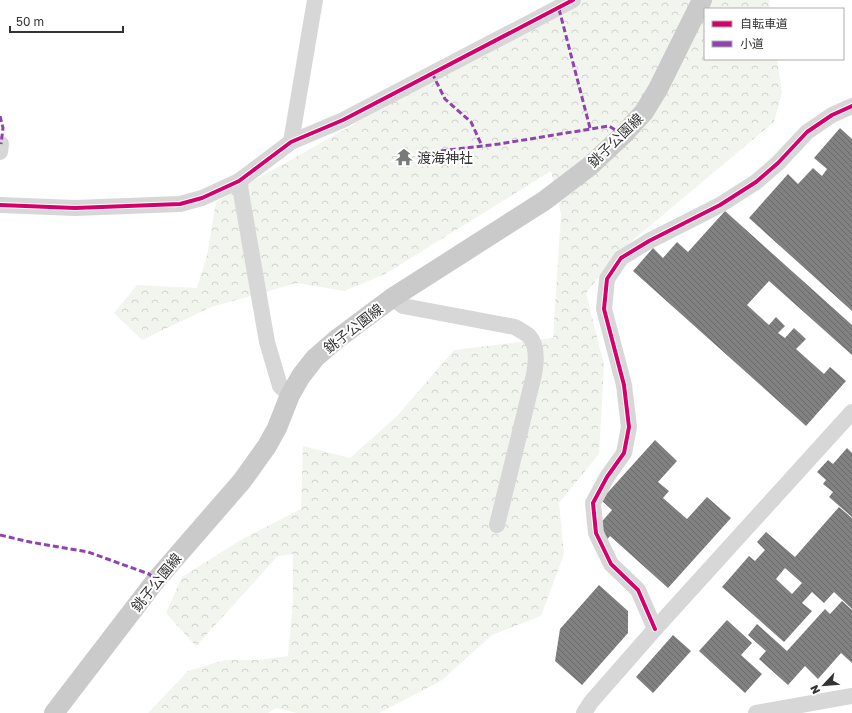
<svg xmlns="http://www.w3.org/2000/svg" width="852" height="713" viewBox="0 0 852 713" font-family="'Golos Text','Noto Sans JP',sans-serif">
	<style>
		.forest { fill: url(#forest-crowns) }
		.building { fill: url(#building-back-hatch); fill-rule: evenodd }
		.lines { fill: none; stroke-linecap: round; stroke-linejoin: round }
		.minor { stroke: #d7d7d7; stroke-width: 16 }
		.major { stroke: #cacaca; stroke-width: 20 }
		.quiet { stroke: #8e44ad; stroke-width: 3; stroke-dasharray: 6 3; stroke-linecap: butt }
		.cycleway-casing { stroke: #fff; stroke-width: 6 }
		.cycleway { stroke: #d6006c; stroke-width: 4 }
		.labels { text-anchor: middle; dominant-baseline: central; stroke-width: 4; stroke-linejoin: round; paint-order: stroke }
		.street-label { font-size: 14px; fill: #333; stroke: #fff }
		.poi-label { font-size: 14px; fill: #333; stroke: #fff; text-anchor: start }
	</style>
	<defs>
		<pattern id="forest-crowns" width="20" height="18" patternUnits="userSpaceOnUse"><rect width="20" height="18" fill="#f1f5ed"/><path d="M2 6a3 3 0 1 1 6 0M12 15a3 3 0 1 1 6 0" fill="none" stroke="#cfd2cc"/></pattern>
		<pattern id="building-back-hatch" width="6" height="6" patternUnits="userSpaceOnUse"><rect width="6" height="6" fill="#818181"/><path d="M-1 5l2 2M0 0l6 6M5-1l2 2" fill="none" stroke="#6a6a6a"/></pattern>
	</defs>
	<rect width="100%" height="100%" fill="#fff"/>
	<polygon class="forest" points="575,0 770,0 769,3 770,9 705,9 705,59 777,59 782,92 774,122 621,250 586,293 604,365 599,454 559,503 564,554 541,616 492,635 441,681 379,713 297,713 276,708 268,713 148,713 188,671 225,660 259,660 288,656 293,602 293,554 278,556 196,646 166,613 182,577 244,538 301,509 303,446 350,458 397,416 454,350 553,338 561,214 551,171 385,274 344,291 297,283 211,307 142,340 114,313 137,285 197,288 207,256 216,202"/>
	<g class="building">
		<polygon points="840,128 852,139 852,311 749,218 788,174 798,184 813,168 822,176 827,169 814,158"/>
		<polygon points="725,211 852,325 852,355 769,281 747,305 769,325 776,317 785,326 778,333 785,338 794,328 806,339 796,349 824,374 830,367 846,381 806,426 633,271 653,248 663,258 677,242 688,252"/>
		<polygon points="655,440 677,461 658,482 669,491 663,498 687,519 707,497 731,518 668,588 610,536 605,542 598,526 612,510 601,500"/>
		<polygon points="847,448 852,453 852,517 829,497 833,492 823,484 826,480 817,472 828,460 833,464"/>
		<path d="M 839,507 L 852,518 L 852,609 L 834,592 L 824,603 L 812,592 L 802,603 L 812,611 L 784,642 L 722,587 L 749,556 L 755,561 L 765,550 L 757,542 L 766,532 L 795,557 ZM 785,568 L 802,583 L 792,594 L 776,579 Z"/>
		<polygon points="599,585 628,611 628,633 582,685 555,661 560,629"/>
		<polygon points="842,601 852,610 852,663 841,653 818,679 805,666 788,685 759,659 766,651 748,635 757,624 787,651 825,609 830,614"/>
		<polygon points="727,620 752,643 741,655 762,674 745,693 699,651"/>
		<polygon points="673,635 691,651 653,693 636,677"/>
	</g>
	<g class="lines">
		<g class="minor">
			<polyline points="291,142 315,0"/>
			<polyline points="0,152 1,144"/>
			<polyline points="239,181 267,342 280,386 290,395"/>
			<polyline points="0,205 75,208 180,204 202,198 239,181 291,142 343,120 573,0"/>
			<path d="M 392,298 L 403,306 L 515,327 C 519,330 525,332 529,336 C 539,347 536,366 533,379 L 497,525"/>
			<polyline points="655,629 638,590 611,564 596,533 593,503 607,477 624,453 629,427 624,385 604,309 607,279 621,258 649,241 720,205 756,182 778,163 807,132 832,115 852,106"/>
			<polyline points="584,713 591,702 655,629 852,412"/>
			<polyline points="756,713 852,696"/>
		</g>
		<polyline class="major" points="54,713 156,580 242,481 267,446 277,428 290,395 301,376 315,358 337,339 392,298 544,201 590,166 623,135 644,112 658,89 702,0"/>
		<g class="quiet">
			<polyline points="559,9 590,128"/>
			<polyline points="432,73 445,99 471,122 482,146"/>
			<polyline points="0,116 3,128 1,144"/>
			<polyline points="423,153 499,144 609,126 623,135"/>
			<polyline points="0,535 30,542 88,552 149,574 156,580"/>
		</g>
		<g class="cycleway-casing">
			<g id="cycleway">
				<polyline points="0,205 75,208 180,204 202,198 239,181 291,142 343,120 573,0"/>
				<polyline points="655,629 638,590 611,564 596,533 593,503 607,477 624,453 629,427 624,385 604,309 607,279 621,258 649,241 720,205 756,182 778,163 807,132 832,115 852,106"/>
			</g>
		</g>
		<use href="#cycleway" class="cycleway"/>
	</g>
	<defs>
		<g id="temple-bare" transform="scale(1.38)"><path d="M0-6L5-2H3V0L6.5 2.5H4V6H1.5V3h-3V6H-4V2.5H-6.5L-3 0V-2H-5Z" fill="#7a7a7a" stroke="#fff" stroke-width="2.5" paint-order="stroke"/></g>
	</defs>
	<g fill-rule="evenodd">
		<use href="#temple-bare" x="404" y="157"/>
	</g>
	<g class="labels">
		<g class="street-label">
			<text transform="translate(615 140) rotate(-44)">銚子公園線</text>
			<text transform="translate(353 328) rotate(-38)">銚子公園線</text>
			<text transform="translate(156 582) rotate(-51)">銚子公園線</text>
		</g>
		<g class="poi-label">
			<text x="417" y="157">渡海神社</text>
		</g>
	</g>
	<rect x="704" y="8" width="140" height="52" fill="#ffffff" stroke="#adadad"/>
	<rect x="712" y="21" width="20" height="6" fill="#d6006c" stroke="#adadad"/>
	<text x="740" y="28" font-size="12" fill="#333333">自転車道</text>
	<rect x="712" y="41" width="20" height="6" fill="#8e44ad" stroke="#adadad"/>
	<text x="740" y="48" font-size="12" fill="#333333">小道</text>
	<g transform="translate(824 685) rotate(244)" stroke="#ffffff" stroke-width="3" paint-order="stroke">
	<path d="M0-3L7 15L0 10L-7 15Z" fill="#333333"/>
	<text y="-6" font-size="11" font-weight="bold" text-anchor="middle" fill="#333333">N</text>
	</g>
	<path d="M10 26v6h113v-6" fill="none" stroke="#333333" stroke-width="2"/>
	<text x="16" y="26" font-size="12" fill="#333333" stroke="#ffffff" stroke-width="3" paint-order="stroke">50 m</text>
</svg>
